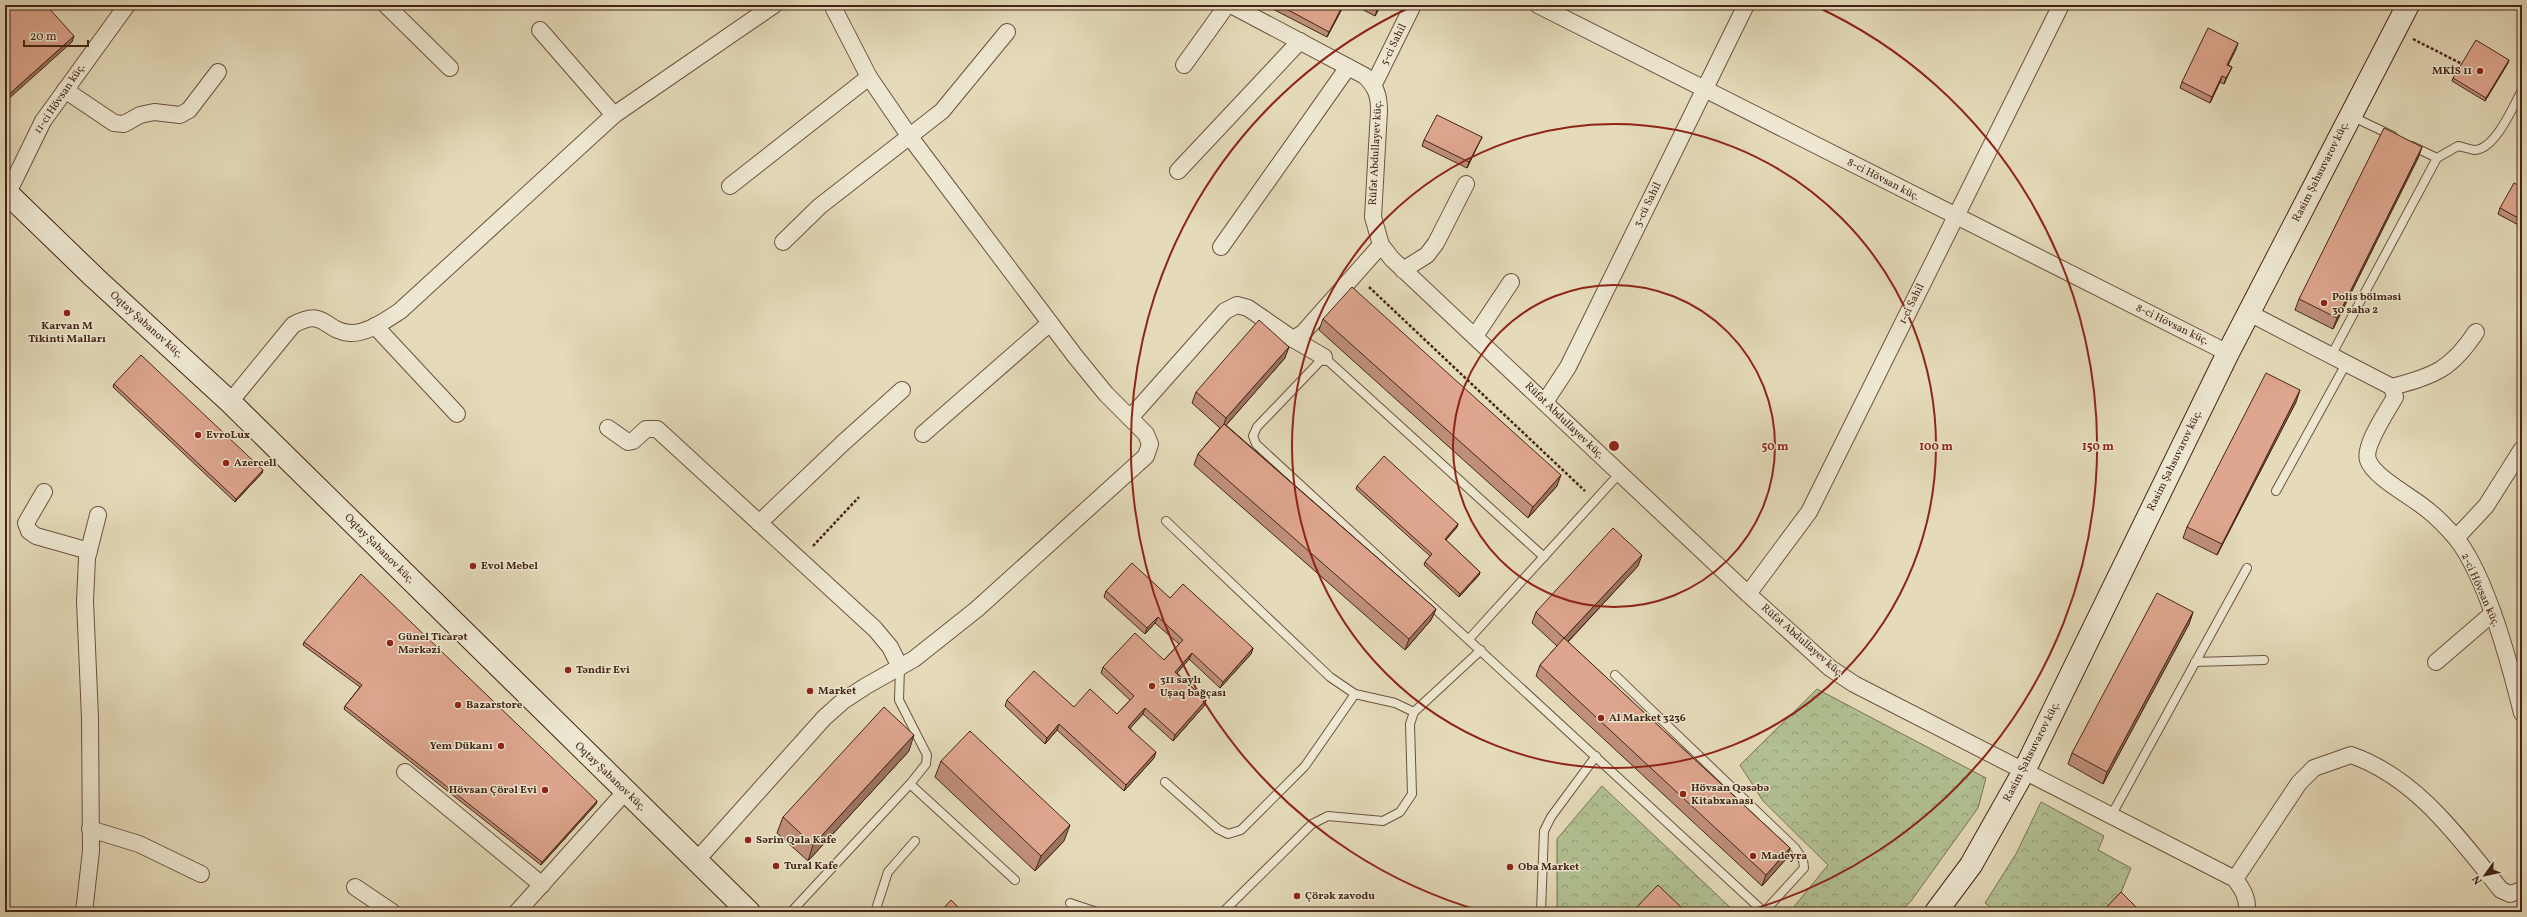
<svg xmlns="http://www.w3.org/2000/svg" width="2527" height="917" viewBox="0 0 2527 917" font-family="Vollkorn,serif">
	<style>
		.forest { fill: url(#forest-crowns); stroke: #7c7254 }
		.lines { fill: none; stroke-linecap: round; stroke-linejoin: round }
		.lane-casing { stroke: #6d523f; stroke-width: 10 }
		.street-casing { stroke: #6d523f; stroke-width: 18 }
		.secondary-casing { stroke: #452416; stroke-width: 24 }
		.path { stroke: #452416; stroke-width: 2.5; stroke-dasharray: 3 2; stroke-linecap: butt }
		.lane { stroke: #eee8d2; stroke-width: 8 }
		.street { stroke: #eee8d2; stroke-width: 16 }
		.secondary { stroke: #eee8d2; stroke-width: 22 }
		.wall { fill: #bf8f7a; stroke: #452416 }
		.shaded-wall { fill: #9b7463; stroke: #452416 }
		.building { fill: #dea68e; stroke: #452416 }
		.ring { fill: none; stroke: #8f2418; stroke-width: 2 }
		.poi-dot { fill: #8f2418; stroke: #eee8d2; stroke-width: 1.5 }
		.labels { text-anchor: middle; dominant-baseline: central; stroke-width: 3; stroke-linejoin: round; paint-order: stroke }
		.street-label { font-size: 11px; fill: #452416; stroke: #eee8d2 }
		.poi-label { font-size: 11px; font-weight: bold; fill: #452416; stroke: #eee8d2; text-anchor: start }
		.centre { fill: #8f2418; stroke: #eee8d2; stroke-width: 2 }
		.ring-label { font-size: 12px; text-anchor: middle; font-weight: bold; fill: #8f2418; stroke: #eee8d2; stroke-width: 3; stroke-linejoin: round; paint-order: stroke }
	</style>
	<defs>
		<pattern id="forest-crowns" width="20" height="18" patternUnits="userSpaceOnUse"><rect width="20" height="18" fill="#b2c192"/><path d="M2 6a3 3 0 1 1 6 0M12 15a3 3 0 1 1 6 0" fill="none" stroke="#939d76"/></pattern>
	</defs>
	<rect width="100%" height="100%" fill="#e5dbba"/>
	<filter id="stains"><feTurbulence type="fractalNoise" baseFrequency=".005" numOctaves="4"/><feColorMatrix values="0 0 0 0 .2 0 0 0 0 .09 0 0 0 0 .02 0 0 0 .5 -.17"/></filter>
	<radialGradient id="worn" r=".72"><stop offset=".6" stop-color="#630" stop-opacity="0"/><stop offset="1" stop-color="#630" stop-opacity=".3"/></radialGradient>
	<g class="forest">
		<polygon points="1817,689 1986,778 1978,808 1911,901 1900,912 1798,912 1793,908 1828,865 1763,801 1740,765"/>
		<polygon points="1602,786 1735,912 1557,912 1557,839"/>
		<polygon points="2041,802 2104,836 2098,850 2131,868 2120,895 2104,912 1997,912 1985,903 2016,854"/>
	</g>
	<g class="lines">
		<g class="lane-casing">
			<g id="lane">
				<polyline points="2351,116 2393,136"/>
				<path d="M 2412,146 L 2437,158 L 2458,146 C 2463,147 2469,149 2474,150 C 2495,150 2513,107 2522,90"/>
				<polyline points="2332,354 2437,158"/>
				<polyline points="2276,491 2347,362"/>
				<polyline points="1166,521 1330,677 1355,694 1395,703 1414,712"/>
				<polyline points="1544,557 1324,357 1257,427 1253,436 1256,444 1764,912"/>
				<polyline points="1469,639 1619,474"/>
				<polyline points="2195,662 2264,660"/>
				<polyline points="1615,675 1795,848 1803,860 1804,868 1764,912"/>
				<polyline points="1165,782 1218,829 1228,834 1241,830 1305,766 1355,694"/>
				<polyline points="910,784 1015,880"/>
				<polyline points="2111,816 2247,568"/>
				<polyline points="1070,903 1097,912"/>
				<polyline points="791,912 910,784 926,764 927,755 899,700 900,667"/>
				<polyline points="875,912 888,872 915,841"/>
				<polyline points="1223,912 1312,824 1328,816 1383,821 1400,812 1412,794 1410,724 1414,712 1481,650"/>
				<polyline points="1541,912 1544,831 1551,817 1596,756"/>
			</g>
		</g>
		<g class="street-casing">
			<g id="street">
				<polyline points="386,5 450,68"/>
				<path d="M 1231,5 L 1365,76 C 1376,87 1379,95 1379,111 L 1373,217 L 1381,245 L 1392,259 L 1748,594 L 1830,668 L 1854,684 L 2235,879 C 2243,890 2248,898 2247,912"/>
				<polyline points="1538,5 2228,353"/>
				<polyline points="540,30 614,115"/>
				<polyline points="1184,65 1227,5"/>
				<polyline points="1374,84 1413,5"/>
				<polyline points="65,90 114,123 124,124 140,115 154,112 180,115 189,110 218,72"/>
				<polyline points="1178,171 1300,41"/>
				<polyline points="730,186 869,77"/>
				<polyline points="5,199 43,121 127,5"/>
				<polyline points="783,242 820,206 942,111 1007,32"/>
				<polyline points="1221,247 1348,67"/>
				<polyline points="1403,270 1427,255 1436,243 1466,184"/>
				<path d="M 2249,313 L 2392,387 L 2395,397 C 2388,410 2363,446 2368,460 C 2374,478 2415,498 2430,512 C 2439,519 2448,529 2456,538 C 2487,577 2510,665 2522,713"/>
				<polyline points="375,326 457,414"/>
				<polyline points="1475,336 1511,282"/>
				<polyline points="1293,339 1324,357"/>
				<path d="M 2392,387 C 2435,375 2451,370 2476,332"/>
				<path d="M 230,402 L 293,325 C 326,307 323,331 350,333 C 367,334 386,320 400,311 L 614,115 L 774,5"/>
				<polyline points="1545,402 1568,367 1746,5"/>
				<polyline points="1130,418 1225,311 1237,305 1248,308 1293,339 1303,333 1381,245"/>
				<polyline points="608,428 628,442 633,441 646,429 657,429 875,629 890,647 900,667"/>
				<polyline points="923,434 1050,323"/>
				<polyline points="44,492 26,523 29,531 36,536 89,551"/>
				<polyline points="759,523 844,442 902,390"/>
				<polyline points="2456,538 2486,506 2522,449"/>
				<polyline points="1748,594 1809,512 2061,5"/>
				<polyline points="2436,662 2493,613"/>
				<polyline points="405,772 542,885"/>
				<polyline points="90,829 139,844 201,874"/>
				<polyline points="696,861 824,718 843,701 866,686 914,659 977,609 1146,456 1150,444 1146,434 1106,394 1075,356 910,137 869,77 832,5"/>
				<path d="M 2235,879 L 2299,783 L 2314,768 L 2351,755 C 2417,778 2459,838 2501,890 L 2510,894 L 2522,890"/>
				<polyline points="355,887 392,912"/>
				<polyline points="84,912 91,851 90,718 85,601 87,558 98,515"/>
				<polyline points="517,912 625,792"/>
			</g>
		</g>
		<g class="secondary-casing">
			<g id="secondary">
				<polyline points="5,191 95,278 230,402 749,912"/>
				<polyline points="1936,912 1971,865 2024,771 2228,353 2408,5"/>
			</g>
		</g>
		<g class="path">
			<polyline points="2413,39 2462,64"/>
			<polyline points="1369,287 1585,491"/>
			<polyline points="813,546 859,497"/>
		</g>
		<use href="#lane" class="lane"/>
		<use href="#street" class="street"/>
		<use href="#secondary" class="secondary"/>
	</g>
	<g class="wall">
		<polygon points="1265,5 1344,5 1327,37"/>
		<polygon points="1354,5 1381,5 1375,16"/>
		<polygon points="2238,5 2246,5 2244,9"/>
		<polygon points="2236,49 2228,65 2232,67 2229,73 2224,84 2220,82 2210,103 2180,88 2182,82"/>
		<polygon points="2508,63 2485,101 2452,81 2453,78"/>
		<polygon points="1482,137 1479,143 1467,168 1422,146 1424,140"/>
		<polygon points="2422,147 2418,158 2333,329 2295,310 2299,299"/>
		<polygon points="2522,187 2522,227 2498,214 2500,208"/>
		<polygon points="1323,319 1557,486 1528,518 1319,330"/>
		<polygon points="1285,358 1226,425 1436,609 1431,620 1405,650 1194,465 1198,454 1220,428 1192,403 1196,392"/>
		<polygon points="114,384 263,470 262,473 235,502 113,387"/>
		<polygon points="2296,402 2217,555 2183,538 2187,527"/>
		<polygon points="1357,486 1458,524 1457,527 1446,540 1480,572 1479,575 1459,597 1424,565 1425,562 1430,556 1356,489"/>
		<polygon points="1638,566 1568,642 1790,848 1786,859 1762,886 1536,676 1540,665 1557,646 1532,623 1536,612"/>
		<polygon points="1106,591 1170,598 1253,648 1251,654 1220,688 1189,659 1177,673 1206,700 1204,706 1173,741 1143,714 1130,728 1154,758 1124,791 1057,730 1045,744 1005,706 1007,700 1074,707 1117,714 1130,700 1101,673 1103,667 1164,660 1179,644 1155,623 1145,634 1104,597"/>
		<polygon points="2193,612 2189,624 2103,784 2068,764 2072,753"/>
		<polygon points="304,642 597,801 596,804 541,865 344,709 345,706 360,687 303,645"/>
		<polygon points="909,751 808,861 777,833 783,817"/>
		<polygon points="941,761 1064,841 1035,871 935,777"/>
	</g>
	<g class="shaded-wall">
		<polygon points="1343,5 1344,5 1327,37 1329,32"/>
		<polygon points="1380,5 1381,5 1375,16 1377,10"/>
		<polygon points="74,36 72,42 5,102 6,97"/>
		<polygon points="2238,43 2236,49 2225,71 2227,65"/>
		<polygon points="2509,60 2508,63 2485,101 2486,98"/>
		<polygon points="2232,67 2229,73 2224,84 2226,78"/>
		<polygon points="2222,76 2220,82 2210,103 2212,97"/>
		<polygon points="1482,137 1479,143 1467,168 1469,162"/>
		<polygon points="2422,147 2418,158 2333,329 2337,318"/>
		<polygon points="1289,347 1285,358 1222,430 1226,418"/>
		<polygon points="2300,390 2296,402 2217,555 2222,544"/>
		<polygon points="263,470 262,473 235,502 236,499"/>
		<polygon points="1561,475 1557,486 1528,518 1533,507"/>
		<polygon points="1458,524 1457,527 1444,542 1445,539"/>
		<polygon points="1642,555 1638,566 1560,650 1564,638"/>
		<polygon points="1480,572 1479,575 1459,597 1460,594"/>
		<polygon points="1436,609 1431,620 1405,650 1409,639"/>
		<polygon points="2193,612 2189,624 2103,784 2107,772"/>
		<polygon points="1158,617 1155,623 1145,634 1147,628"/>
		<polygon points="1253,648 1251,654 1220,688 1223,682"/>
		<polygon points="1192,653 1189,659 1173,678 1175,672"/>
		<polygon points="1206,700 1204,706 1173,741 1175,735"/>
		<polygon points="1145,708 1143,714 1126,733 1128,727"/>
		<polygon points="1059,724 1057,730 1045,744 1047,738"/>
		<polygon points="914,735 909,751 808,861 813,845"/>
		<polygon points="1156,752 1154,758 1124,791 1126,785"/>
		<polygon points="597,801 596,804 541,865 542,862"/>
		<polygon points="1070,825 1064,841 1035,871 1041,856"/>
		<polygon points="1790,848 1786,859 1762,886 1766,875"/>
	</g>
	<g class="building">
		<polygon points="5,5 46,5 74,36 6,97 5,95"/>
		<polygon points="1279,5 1343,5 1329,32"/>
		<polygon points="1367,5 1380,5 1377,10"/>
		<polygon points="2208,28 2238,43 2227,65 2232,67 2226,78 2222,76 2212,97 2182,82"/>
		<polygon points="2476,40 2509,60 2486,98 2453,78"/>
		<polygon points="1437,115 1482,137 1469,162 1424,140"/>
		<polygon points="2384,128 2422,147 2337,318 2299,299"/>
		<polygon points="2514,183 2522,187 2522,220 2500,208"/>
		<polygon points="1352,287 1561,475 1533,507 1323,319"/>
		<polygon points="1259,320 1289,347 1226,418 1196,392"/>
		<polygon points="141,355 263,470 236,499 114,384"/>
		<polygon points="2266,373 2300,390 2222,544 2187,527"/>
		<polygon points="1224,424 1436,609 1409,639 1198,454"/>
		<polygon points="1384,456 1458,524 1445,539 1480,572 1460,594 1425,562 1432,554 1357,486"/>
		<polygon points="1613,528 1642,555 1564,638 1536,612"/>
		<polygon points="1132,563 1170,598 1183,584 1253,648 1223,682 1192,653 1175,672 1206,700 1175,735 1145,708 1128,727 1156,752 1126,785 1059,724 1047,738 1007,700 1034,671 1074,707 1090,689 1117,714 1134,696 1103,667 1135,633 1164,660 1183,640 1158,617 1147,628 1106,591"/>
		<polygon points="361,574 597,801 542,862 345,706 362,685 304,642"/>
		<polygon points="2157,593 2193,612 2107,772 2072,753"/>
		<polygon points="1564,638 1790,848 1766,875 1540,665"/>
		<polygon points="884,707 914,735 813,845 783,817"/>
		<polygon points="970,731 1070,825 1041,856 941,761"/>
		<polygon points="1658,885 1686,912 1632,912"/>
		<polygon points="2121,892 2141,912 2102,912"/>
		<polygon points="951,900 963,912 940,912"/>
	</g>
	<g class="ring">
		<circle cx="1614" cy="446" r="161"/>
		<circle cx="1614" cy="446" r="322"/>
		<path d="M1481 911A484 484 0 0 1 1413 6M1815 6A484 484 0 0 1 1747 911"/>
	</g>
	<g class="poi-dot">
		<circle cx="2480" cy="71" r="4"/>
		<circle cx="2324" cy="303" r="4"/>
		<circle cx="67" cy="313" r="4"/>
		<circle cx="198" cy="435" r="4"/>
		<circle cx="226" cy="463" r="4"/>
		<circle cx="473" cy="566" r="4"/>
		<circle cx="390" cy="643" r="4"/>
		<circle cx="568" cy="670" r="4"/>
		<circle cx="1152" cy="686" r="4"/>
		<circle cx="810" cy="691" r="4"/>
		<circle cx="458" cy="705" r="4"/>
		<circle cx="1601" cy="718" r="4"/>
		<circle cx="501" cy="746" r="4"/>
		<circle cx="545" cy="790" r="4"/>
		<circle cx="1683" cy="794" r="4"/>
		<circle cx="748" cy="840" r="4"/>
		<circle cx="1753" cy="856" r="4"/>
		<circle cx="776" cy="866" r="4"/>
		<circle cx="1510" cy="867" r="4"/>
		<circle cx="1297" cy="896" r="4"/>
	</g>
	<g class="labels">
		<g class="street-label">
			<text transform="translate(1394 45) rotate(-64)">5-ci Sahil</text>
			<text transform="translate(60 99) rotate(-56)">11-ci Hövsan küç.</text>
			<text transform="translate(1376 153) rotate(-87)">Rüfət Abdullayev küç.</text>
			<text transform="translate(2321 172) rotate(-63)">Rasim Şahsuvarov küç.</text>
			<text transform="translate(1883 180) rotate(27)">8-ci Hövsan küç.</text>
			<text transform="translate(1648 205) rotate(-64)">3-cü Sahil</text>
			<text transform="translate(1912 304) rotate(-64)">1-ci Sahil</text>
			<text transform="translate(146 325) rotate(42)">Oqtay Şabanov küç.</text>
			<text transform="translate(2172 325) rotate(26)">8-ci Hövsan küç.</text>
			<text transform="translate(1564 421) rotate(44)">Rüfət Abdullayev küç.</text>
			<text transform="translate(2175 461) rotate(-64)">Rasim Şahsuvarov küç.</text>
			<text transform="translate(379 549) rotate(45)">Oqtay Şabanov küç.</text>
			<text transform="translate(2480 590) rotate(66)">2-ci Hövsan küç.</text>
			<text transform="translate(1802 641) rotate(41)">Rüfət Abdullayev küç.</text>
			<text transform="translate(2032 752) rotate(-63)">Rasim Şahsuvarov küç.</text>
			<text transform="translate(610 777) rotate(44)">Oqtay Şabanov küç.</text>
		</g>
		<g class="poi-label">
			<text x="2472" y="71" text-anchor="end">MKİS 11</text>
			<text x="2332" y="297">Polis bölməsi<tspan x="2332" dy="13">30 sahə 2</tspan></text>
			<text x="67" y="326" text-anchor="middle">Karvan M<tspan x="67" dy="13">Tikinti Malları</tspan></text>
			<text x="206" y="435">EvroLux</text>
			<text x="234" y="463">Azercell</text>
			<text x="481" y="566">Evol Mebel</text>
			<text x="398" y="637">Günel Ticarət<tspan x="398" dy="13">Mərkəzi</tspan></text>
			<text x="576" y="670">Təndir Evi</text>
			<text x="1160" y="680">311 saylı<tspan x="1160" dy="13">Uşaq bağçası</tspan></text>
			<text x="818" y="691">Market</text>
			<text x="466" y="705">Bazarstore</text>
			<text x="1609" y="718">Al Market 3236</text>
			<text x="493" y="746" text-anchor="end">Yem Dükanı</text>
			<text x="1691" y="788">Hövsan Qəsəbə<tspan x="1691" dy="13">Kitabxanası</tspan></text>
			<text x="537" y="790" text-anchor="end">Hövsan Çörəl Evi</text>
			<text x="756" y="840">Sərin Qala Kafe</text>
			<text x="1761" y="856">Madeyra</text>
			<text x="784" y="866">Tural Kafe</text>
			<text x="1518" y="867">Oba Market</text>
			<text x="1305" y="896">Çörək zavodu</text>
		</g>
	</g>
	<circle cx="1614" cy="446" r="6" class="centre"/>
	<g class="ring-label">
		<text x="1775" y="450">50 m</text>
		<text x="1936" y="450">100 m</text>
		<text x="2098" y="450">150 m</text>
	</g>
	<rect width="2527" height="917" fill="none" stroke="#e5dbba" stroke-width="20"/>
	<rect x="6" y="6" width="2515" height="905" fill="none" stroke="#452416" stroke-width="2"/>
	<rect x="10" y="10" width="2507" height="897" fill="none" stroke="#452416"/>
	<g transform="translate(2485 875) rotate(237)" stroke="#eee8d2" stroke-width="3" paint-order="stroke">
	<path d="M0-3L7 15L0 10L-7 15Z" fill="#452416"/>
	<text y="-6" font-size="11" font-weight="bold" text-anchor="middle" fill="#452416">N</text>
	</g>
	<path d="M24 40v6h64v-6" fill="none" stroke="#452416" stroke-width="2"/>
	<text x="30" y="40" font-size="12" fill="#452416" stroke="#eee8d2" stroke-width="3" paint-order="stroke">20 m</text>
	<rect width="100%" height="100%" filter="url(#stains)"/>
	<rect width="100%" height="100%" fill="url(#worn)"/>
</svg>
